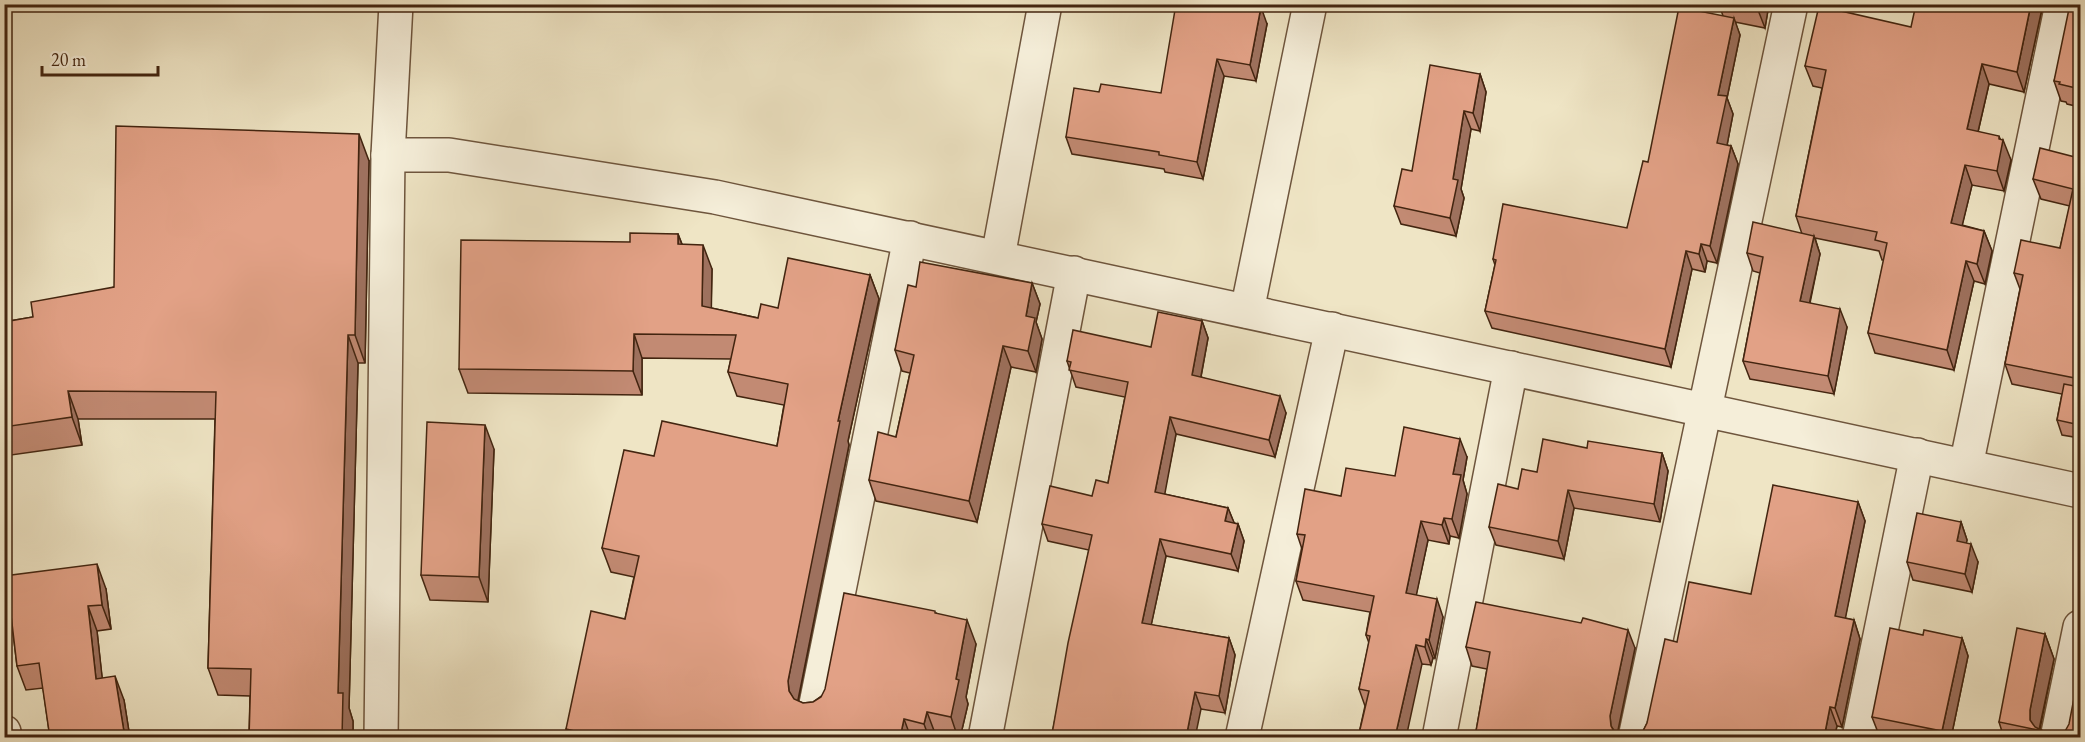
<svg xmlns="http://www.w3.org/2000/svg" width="2085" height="742" viewBox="0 0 2085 742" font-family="'EB Garamond',serif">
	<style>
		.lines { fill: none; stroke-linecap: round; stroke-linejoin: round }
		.minor-casing { stroke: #6e553d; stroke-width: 36 }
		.minor { stroke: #f5eed9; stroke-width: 33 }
		.wall { fill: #c28a73; stroke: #432510; stroke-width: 1.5 }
		.shaded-wall { fill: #9e715e; stroke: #432510; stroke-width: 1.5 }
		.building { fill: #e2a186; stroke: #432510; stroke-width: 1.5 }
	</style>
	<rect width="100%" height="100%" fill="#efe5c5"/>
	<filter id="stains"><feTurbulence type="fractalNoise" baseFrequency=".00333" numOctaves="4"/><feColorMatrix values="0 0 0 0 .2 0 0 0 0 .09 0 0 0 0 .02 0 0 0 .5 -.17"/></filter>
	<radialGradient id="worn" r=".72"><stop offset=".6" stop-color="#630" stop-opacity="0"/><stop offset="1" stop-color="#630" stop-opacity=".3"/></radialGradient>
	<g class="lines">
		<g class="minor-casing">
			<g id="minor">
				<polyline points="388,155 449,155 715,197 2080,491"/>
				<polyline points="998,257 1045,4"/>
				<polyline points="1247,311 1310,4"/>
				<polyline points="1966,466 2062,4"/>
				<polyline points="815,709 910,238"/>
				<polyline points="4,732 5,738"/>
				<polyline points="381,738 388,155 396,4"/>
				<polyline points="985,738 1074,273"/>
				<polyline points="1242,738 1332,329"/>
				<polyline points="1439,738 1511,368"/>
				<polyline points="1635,738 1791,4"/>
				<polyline points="1859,738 1917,455"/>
				<polyline points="2057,738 2080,627"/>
			</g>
		</g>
		<use href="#minor" class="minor"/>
	</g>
	<g class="wall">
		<polygon points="1719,4 1769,4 1765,28 1735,22 1740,35 1727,98 1733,114 1727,145 1731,146 1738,164 1717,263 1707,261 1705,272 1692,269 1671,367 1492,328 1485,311 1495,265 1493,259 1627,228 1648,162 1723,16"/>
		<polygon points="2043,4 2024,92 1989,84 1978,132 2000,139 2011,160 2004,191 1972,185 1962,225 1984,231 1992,251 1985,284 1974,281 1954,370 1875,353 1868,333 1884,260 1882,260 1879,251 1815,238 1820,254 1810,303 1847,327 1834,394 1750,379 1743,361 1760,273 1753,271 1747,253 1802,234 1796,216 1822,88 1813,86 1805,66 1911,27"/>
		<polygon points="2080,4 2080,107 2067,104 2066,102 2061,101 2054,81"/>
		<polygon points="1267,24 1256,81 1224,76 1203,179 1165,172 1164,169 1072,154 1066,137 1099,92 1161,93"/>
		<polygon points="1480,74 1486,92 1480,131 1471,129 1461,189 1464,198 1456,236 1401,224 1394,206 1412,171"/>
		<polygon points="2080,132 2080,438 2062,435 2057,420 2062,394 2012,384 2005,364 2020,289 2014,273 2060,248 2070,206 2041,199 2033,179 2075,157"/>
		<polygon points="369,161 365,363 358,363 349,708 353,721 353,738 249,738 250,696 218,695 208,668 215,419 78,419 82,445 4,456 4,322 33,317 114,287"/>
		<polygon points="678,234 682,244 712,269 711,308 758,318 778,308 870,275 879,299 848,441 849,445 798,701 803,703 813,702 936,613 976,644 966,697 968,704 960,738 944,738 936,736 936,738 569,738 566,729 625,619 634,577 611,572 602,548 654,456 777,446 784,405 737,396 728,372 731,359 642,358 642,395 468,393 459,369 630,242"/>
		<polygon points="1032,283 1040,304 1036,322 1042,339 1036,372 1011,367 977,522 876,501 869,480 896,437 910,373 902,371 895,350 916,287"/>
		<polygon points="1202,321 1208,338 1201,377 1286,413 1275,457 1176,434 1164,494 1228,508 1234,523 1238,524 1244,541 1238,571 1166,556 1151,625 1229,638 1235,655 1225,713 1201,709 1052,734 1089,550 1048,541 1042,524 1092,496 1108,483 1125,397 1076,387 1067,361 1151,347"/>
		<polygon points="1587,448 1662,453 1668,471 1660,522 1574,508 1564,559 1496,545 1489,527 1518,489 1537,472"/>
		<polygon points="494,449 488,602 430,600 421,575"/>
		<polygon points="1467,457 1463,480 1467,494 1459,538 1450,536 1449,544 1428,540 1416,595 1443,617 1435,658 1433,658 1431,665 1422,664 1358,738 1365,706 1359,689 1369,643 1366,635 1370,612 1303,600 1296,581 1302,549 1297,534 1341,496 1395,476"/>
		<polygon points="1858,502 1865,521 1845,618 1854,620 1860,639 1842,727 1837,726 1834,738 1634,738 1642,733 1647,723 1677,642 1751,594"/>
		<polygon points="1961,522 1967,540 1966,543 1978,562 1972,592 1913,580 1907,562"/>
		<polygon points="106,589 111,629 97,631 102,678 124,700 130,738 50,738 43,688 26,690 17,666 13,633 7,615"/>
		<polygon points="2045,634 2054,659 2040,729 2043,731 2046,738 2004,738 1999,722"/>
		<polygon points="1923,635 1962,638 1968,656 1951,738 1893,738 1879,735 1872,717"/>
		<polygon points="1466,647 1635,648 1617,734 1475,737 1487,669 1472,666"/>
	</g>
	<g class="shaded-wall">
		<polygon points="1759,4 1769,4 1765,28 1758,10"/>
		<polygon points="2031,4 2043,4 2024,92 2017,72"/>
		<polygon points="1261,7 1267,24 1256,81 1250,65"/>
		<polygon points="1734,18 1740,35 1727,98 1733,114 1724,161 1717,143 1718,95"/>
		<polygon points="1217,59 1224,76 1203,179 1197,162"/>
		<polygon points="1982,64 1989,84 1974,149 1967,129"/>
		<polygon points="1480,74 1486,92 1480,131 1473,113"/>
		<polygon points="1464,111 1471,129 1461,189 1464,198 1456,236 1450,218 1453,179"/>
		<polygon points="359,134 369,161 365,363 355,335"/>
		<polygon points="1999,136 2002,144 2003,140 2011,160 2004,191 1997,171"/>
		<polygon points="1731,146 1738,164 1717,263 1710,246"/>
		<polygon points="1965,165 1972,185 1958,243 1951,223"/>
		<polygon points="1984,231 1992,251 1985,284 1977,264"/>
		<polygon points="678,234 687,258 678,244"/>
		<polygon points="1814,236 1820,254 1806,319 1800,301"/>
		<polygon points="1701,244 1707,261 1705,272 1699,254"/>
		<polygon points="703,245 712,269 711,330 702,306"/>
		<polygon points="1686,251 1692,269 1671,367 1665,349"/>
		<polygon points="1966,261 1974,281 1954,370 1947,350"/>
		<polygon points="870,275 879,299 848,441 849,445 797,705 789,691 788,681 838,421"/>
		<polygon points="1032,283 1040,304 1036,322 1042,339 1036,372 1028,351 1026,316"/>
		<polygon points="1840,309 1847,327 1834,394 1828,376"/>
		<polygon points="1202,321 1208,338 1198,392 1192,375"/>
		<polygon points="634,334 642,358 642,395 633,371"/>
		<polygon points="348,335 358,363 349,708 353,721 353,738 342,738 338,693"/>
		<polygon points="1003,346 1011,367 977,522 969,501"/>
		<polygon points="68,391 78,419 82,445 72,417"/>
		<polygon points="1280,396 1286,413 1275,457 1269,440"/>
		<polygon points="1170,417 1176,434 1162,509 1155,492"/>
		<polygon points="485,425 494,449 488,602 479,577"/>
		<polygon points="1460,439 1467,457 1463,480 1467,494 1459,538 1452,519 1453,474"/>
		<polygon points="1662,453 1668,471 1660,522 1654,504"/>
		<polygon points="1568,490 1574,508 1564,559 1558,541"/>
		<polygon points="1858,502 1865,521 1842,635 1835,616"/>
		<polygon points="1228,508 1235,525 1225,521"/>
		<polygon points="1444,518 1450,536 1449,544 1442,525"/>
		<polygon points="1421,521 1428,540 1413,611 1406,593"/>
		<polygon points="1961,522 1967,540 1963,559 1957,541"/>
		<polygon points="1238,524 1244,541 1238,571 1231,554"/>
		<polygon points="1160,539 1166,556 1148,640 1142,623"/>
		<polygon points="1971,544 1978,562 1972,592 1965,574"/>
		<polygon points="97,564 106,589 111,629 102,605"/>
		<polygon points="1437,599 1443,617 1435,658 1429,640"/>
		<polygon points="88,606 97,631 105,703 96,679"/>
		<polygon points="967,620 976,644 966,697 968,704 960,738 958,738 951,717 956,679"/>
		<polygon points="1854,620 1860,639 1842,727 1835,708"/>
		<polygon points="1628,630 1635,648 1617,735 1611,726 1610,716"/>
		<polygon points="2045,634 2054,659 2039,730 2034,729 2030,720 2030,710"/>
		<polygon points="1229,638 1235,655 1225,713 1219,696"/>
		<polygon points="1962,638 1968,656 1951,738 1944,738 1942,731"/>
		<polygon points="1426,639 1433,658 1431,665 1425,647"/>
		<polygon points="1416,645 1422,664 1406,738 1396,733"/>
		<polygon points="115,676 124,700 130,738 125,738"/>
		<polygon points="1195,692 1201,709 1195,738 1186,738"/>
		<polygon points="1830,707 1837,726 1834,738 1824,738"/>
		<polygon points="927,712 936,736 936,738 929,738 924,724"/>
		<polygon points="904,719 911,738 900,738"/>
	</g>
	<g class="building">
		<polygon points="1176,4 1246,4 1261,7 1250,65 1217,59 1197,162 1159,155 1159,152 1066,137 1074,88 1099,92 1101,84 1161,93"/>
		<polygon points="1730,4 1759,4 1758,10"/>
		<polygon points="1916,4 2031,4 2017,72 1982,64 1967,129 1999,136 1999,139 2003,140 1997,171 1965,165 1951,223 1984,231 1977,264 1966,261 1947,350 1868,333 1887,243 1875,240 1877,232 1796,216 1826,70 1805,66 1819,6 1911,27"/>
		<polygon points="2070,4 2080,4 2080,89 2059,84 2060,82 2054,81"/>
		<polygon points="1679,7 1734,18 1718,95 1727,96 1717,143 1731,146 1710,246 1701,244 1699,254 1686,251 1665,349 1485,311 1496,260 1493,259 1503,204 1627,228 1643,161 1648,162"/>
		<polygon points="1430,65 1480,74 1473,113 1464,111 1453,179 1458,180 1450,218 1394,206 1402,169 1412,171"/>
		<polygon points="116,126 359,134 355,335 348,335 338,693 343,693 342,738 249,738 251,669 208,668 216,392 68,391 72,417 4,427 4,322 33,317 31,302 114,287"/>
		<polygon points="2080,132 2080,379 2005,364 2023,275 2014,273 2021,240 2060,248 2073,189 2033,179 2040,148 2075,157"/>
		<polygon points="1753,222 1814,236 1800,301 1840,309 1828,376 1743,361 1763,257 1747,253"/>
		<polygon points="630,233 678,234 678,244 703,245 702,306 758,318 761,304 778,308 788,258 870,275 838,421 840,421 788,681 789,691 794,699 803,703 813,702 821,697 825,689 844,593 935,611 935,613 967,620 956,679 959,680 951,717 927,712 924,724 904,719 900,738 578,738 579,732 566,729 591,611 625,619 639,556 602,548 624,450 654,456 662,421 777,446 788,384 728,372 736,335 634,334 633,371 459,369 461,240 630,242"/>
		<polygon points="920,262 1032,283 1026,316 1035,318 1028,351 1003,346 969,501 869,480 878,432 896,437 914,355 895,350 908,285 916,287"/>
		<polygon points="1158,312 1202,321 1192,375 1280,396 1269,440 1170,417 1155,492 1228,508 1225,521 1238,524 1231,554 1160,539 1142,623 1229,638 1219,696 1195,692 1186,738 1037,738 1038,731 1052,734 1068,643 1092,535 1042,524 1050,486 1092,496 1096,480 1108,483 1128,382 1069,370 1071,362 1067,361 1073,330 1151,347"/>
		<polygon points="2064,384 2080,387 2080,425 2057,420"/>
		<polygon points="427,422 485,425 479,577 421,575"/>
		<polygon points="1404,427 1460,439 1453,474 1461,475 1452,519 1444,518 1442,525 1421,521 1406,593 1437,599 1429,640 1426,639 1425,647 1416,645 1396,733 1415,738 1358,738 1369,691 1359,689 1370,636 1366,635 1374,596 1296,581 1305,535 1297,534 1305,489 1341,496 1346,468 1395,476"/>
		<polygon points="1543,439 1587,448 1588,441 1662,453 1654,504 1568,490 1558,541 1489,527 1498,484 1518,489 1522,469 1537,472"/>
		<polygon points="1773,485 1858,502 1835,616 1854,620 1835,708 1830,707 1824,738 1634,738 1642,733 1647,723 1665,639 1677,642 1689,582 1751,594"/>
		<polygon points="1917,513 1961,522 1957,541 1971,544 1965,574 1907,562"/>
		<polygon points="97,564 102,605 88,606 96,679 115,676 125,738 50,738 39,663 17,666 11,615 7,615 4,593 4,576"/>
		<polygon points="1476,602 1581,623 1583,618 1628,630 1610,716 1611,726 1615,733 1623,738 1464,738 1464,735 1475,737 1490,652 1466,647"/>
		<polygon points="1890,628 1923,635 1924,630 1962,638 1942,731 1872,717"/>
		<polygon points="2017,628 2045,634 2030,710 2030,720 2035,727 2043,731 1999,722"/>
		<polygon points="2080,667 2080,738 2057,738 2064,733 2069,724"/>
		<polygon points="1263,735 1276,738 1263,738"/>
	</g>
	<rect width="2085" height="742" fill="none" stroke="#efe5c5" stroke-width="24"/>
	<rect x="6" y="6" width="2073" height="730" fill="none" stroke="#432510" stroke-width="3"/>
	<rect x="12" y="12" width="2061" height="718" fill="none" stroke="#432510" stroke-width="1.5"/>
	<path d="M42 66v9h116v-9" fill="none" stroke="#432510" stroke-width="3"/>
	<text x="51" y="66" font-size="18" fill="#432510" stroke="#f5eed9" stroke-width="4.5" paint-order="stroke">20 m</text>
	<rect width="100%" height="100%" filter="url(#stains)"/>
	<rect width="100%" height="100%" fill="url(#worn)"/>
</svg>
